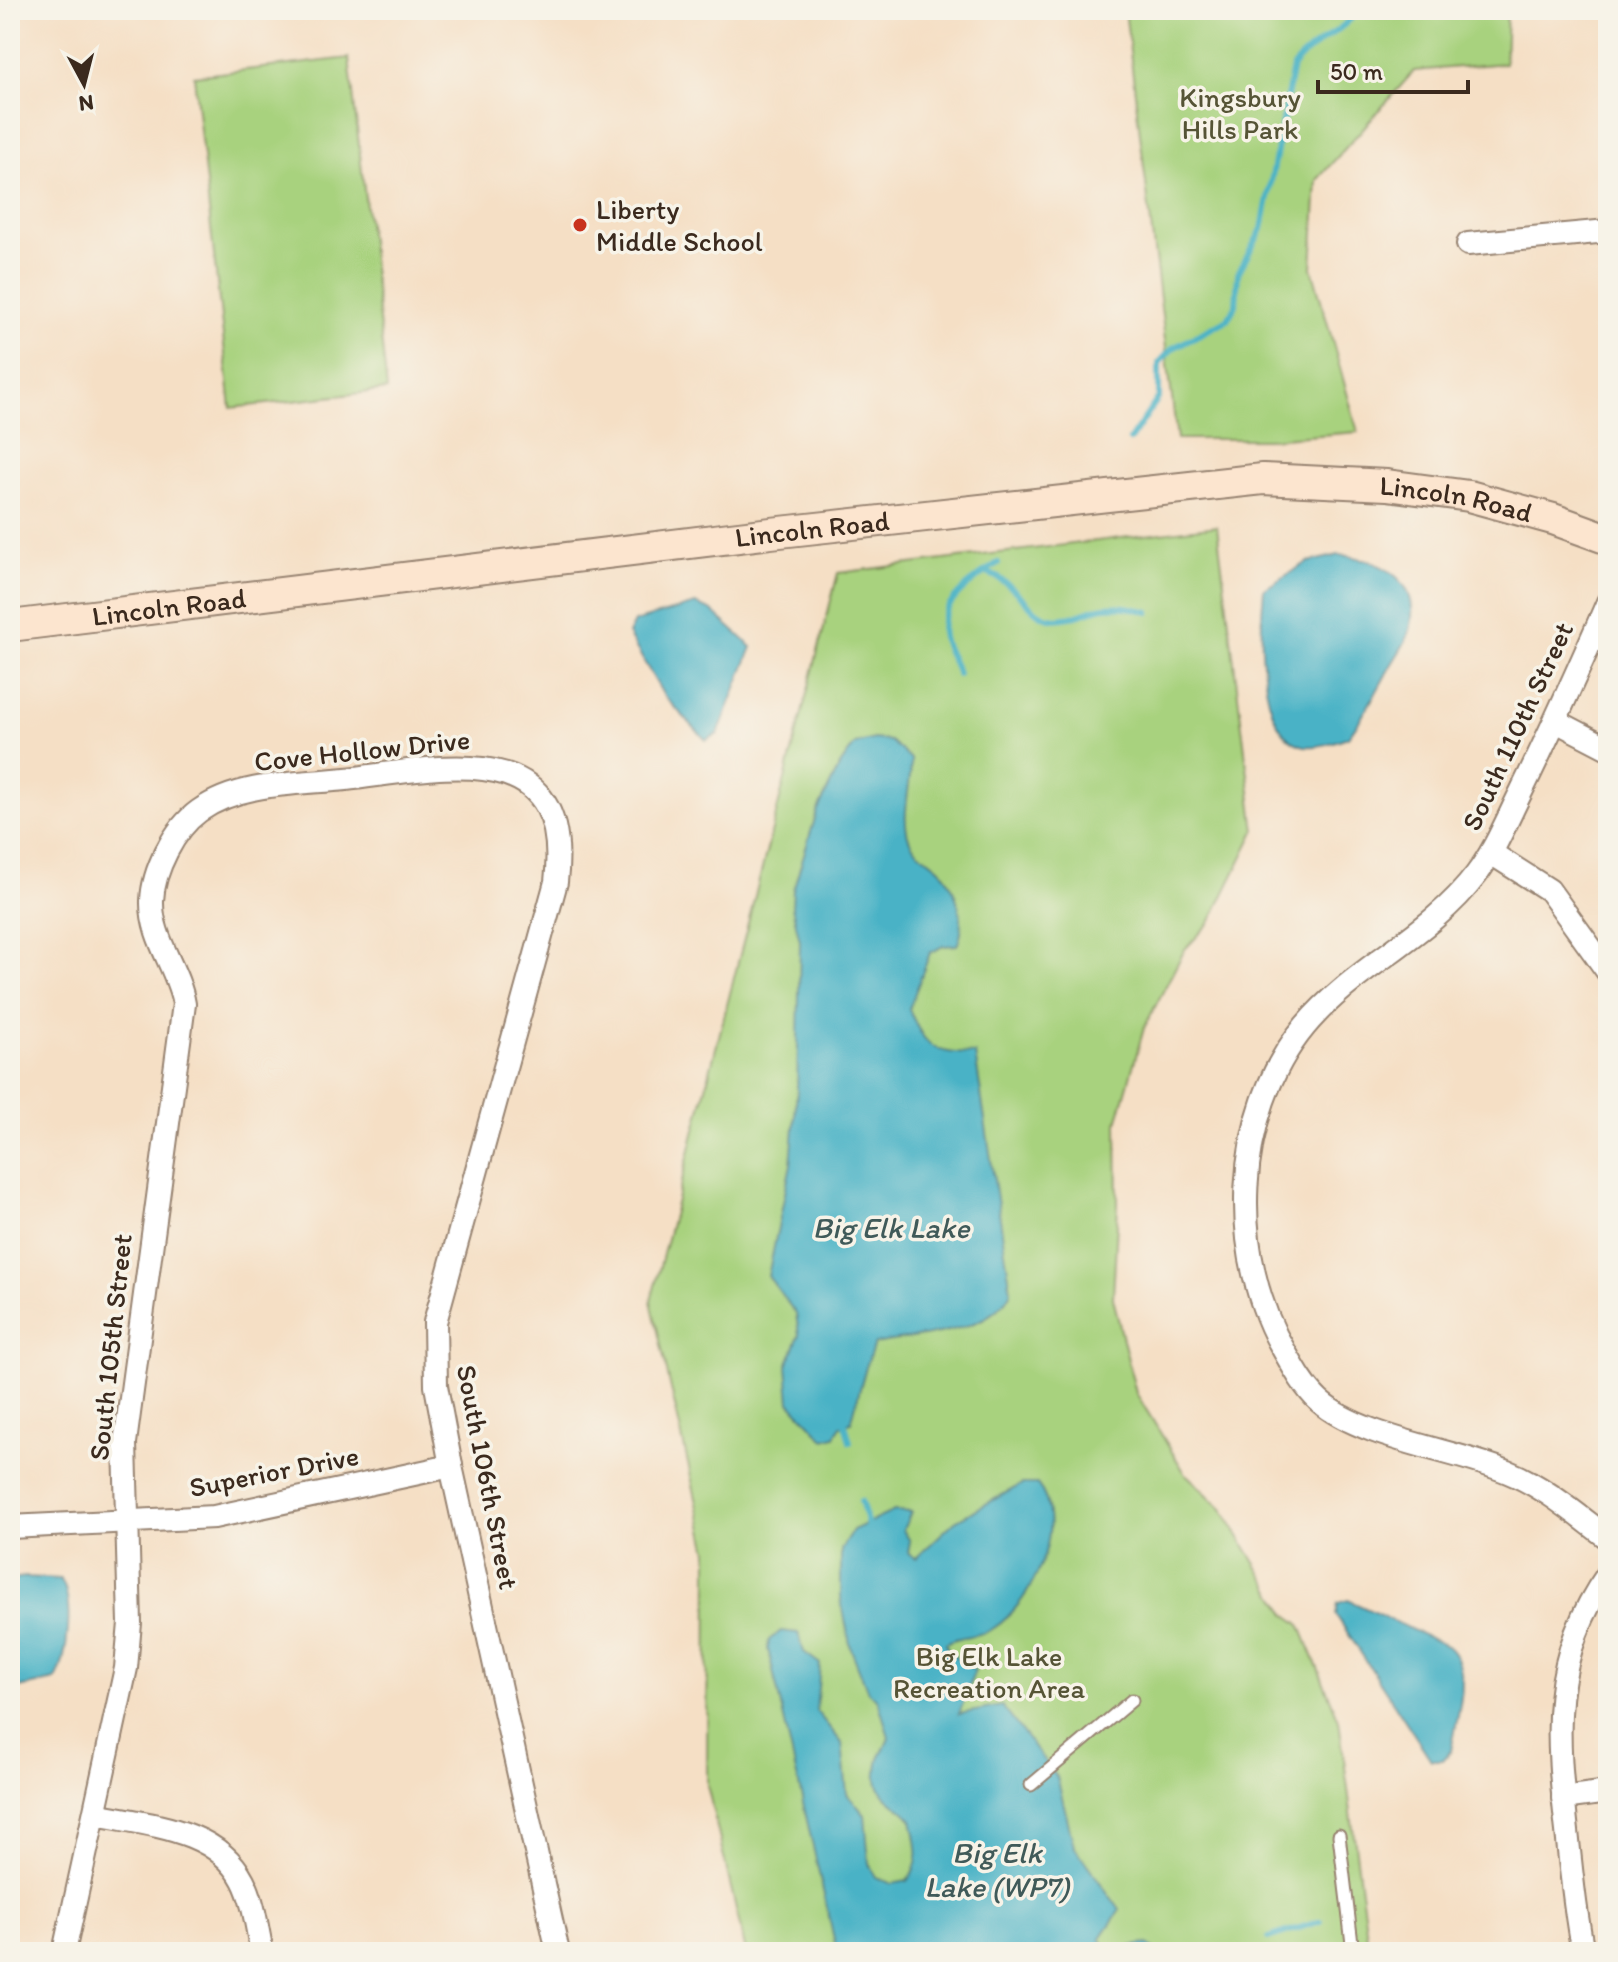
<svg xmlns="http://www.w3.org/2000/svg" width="1618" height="1962" viewBox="0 0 1618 1962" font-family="Itim,sans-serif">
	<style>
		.green { fill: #a8d27e; stroke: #727e4e; stroke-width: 2 }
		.water { fill: #48b2c6; stroke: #426e72; stroke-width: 2 }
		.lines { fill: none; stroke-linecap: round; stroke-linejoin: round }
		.stream { stroke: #48b2c6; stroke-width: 6 }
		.lane-casing { stroke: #988472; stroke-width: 15 }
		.street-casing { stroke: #988472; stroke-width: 26 }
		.secondary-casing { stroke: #988472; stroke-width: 34 }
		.lane { stroke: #fff; stroke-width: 11 }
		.street { stroke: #fff; stroke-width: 22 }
		.secondary { stroke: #fce5cf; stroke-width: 30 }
		.poi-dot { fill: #c8321e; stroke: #f7f3e8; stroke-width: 3 }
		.labels { text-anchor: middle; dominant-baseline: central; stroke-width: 7; stroke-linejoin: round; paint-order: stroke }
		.park-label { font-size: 28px; fill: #565436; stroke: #f7f3e8 }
		.poi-label { font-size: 28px; fill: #3b2a1e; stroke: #f7f3e8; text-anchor: start }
		.street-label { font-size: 28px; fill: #3b2a1e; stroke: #f7f3e8 }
		.water-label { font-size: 30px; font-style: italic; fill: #405a59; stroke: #f7f3e8 }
	</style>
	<rect width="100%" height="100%" fill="#f7f3e8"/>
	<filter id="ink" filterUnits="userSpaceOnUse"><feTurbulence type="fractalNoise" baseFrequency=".0125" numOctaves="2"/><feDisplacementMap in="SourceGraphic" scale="16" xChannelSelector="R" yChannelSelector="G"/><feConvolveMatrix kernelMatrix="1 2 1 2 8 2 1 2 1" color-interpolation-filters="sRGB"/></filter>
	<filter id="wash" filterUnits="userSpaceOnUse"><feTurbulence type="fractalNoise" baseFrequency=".006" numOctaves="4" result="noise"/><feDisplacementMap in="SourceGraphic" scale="32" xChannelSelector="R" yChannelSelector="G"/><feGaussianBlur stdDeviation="1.8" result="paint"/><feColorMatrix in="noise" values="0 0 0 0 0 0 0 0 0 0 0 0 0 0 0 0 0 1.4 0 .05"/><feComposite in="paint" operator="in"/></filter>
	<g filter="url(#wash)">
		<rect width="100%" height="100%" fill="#f5dfc5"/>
		<g class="green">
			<polygon points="1125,10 1507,10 1505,63 1414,71 1317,180 1312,268 1358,432 1268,439 1177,439"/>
			<polygon points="349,58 387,390 231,408 194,76"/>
			<polygon points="1217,526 1255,831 1210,923 1185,949 1144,1028 1117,1123 1118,1204 1113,1298 1136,1393 1185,1473 1223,1510 1286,1614 1300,1624 1339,1720 1369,1952 746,1952 707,1785 708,1551 651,1301 838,573"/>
		</g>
		<g class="water">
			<path d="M 1339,555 C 1378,559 1420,578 1411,625 C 1409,640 1396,656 1389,669 C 1376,693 1364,716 1348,737 C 1336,741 1318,748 1305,746 C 1256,736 1260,627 1264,589 L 1308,562 Z"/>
			<polygon points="695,604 711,610 752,647 718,734 706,740 664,696 628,634 634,622"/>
			<path d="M 874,739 L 890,741 L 911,759 C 912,784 898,822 912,845 C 919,855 933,861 941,870 C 956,887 968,925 957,945 L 943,946 L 930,953 L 909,1009 C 926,1048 931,1053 975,1054 L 1011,1291 C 992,1334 917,1335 875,1344 C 867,1354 857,1404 851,1422 L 841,1426 L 835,1436 L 824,1439 L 790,1402 L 787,1366 L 799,1335 L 796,1314 L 768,1276 L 791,1164 L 797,1090 L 800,941 L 792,907 L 793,890 L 817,812 L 839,767 L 855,744 Z"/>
			<path d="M 1022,1484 L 1037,1484 C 1070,1524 1032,1603 994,1628 C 980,1638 961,1634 946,1643 L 948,1651 L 975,1670 L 959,1714 L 1002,1706 L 1057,1777 L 1074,1846 L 1120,1910 L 1100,1939 L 1108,1949 L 1148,1944 L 1157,1952 L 837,1952 L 768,1649 L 769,1640 L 781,1631 L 798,1633 L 804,1652 L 820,1664 L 816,1711 L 842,1743 L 847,1794 L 865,1815 L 869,1864 L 876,1877 L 892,1884 L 907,1881 C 923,1861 917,1844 912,1820 C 894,1798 869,1798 879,1759 C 881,1751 887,1746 889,1737 L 878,1700 L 868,1692 L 851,1649 L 841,1600 L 841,1549 L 853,1530 L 894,1511 L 911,1512 L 903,1530 L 910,1541 L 908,1553 L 916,1558 L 955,1521 Z"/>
			<path d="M 26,1577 L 60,1579 C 75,1596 68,1663 55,1680 L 10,1690 L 10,1579 Z"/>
			<path d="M 1348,1600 L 1447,1646 C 1475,1669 1456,1718 1451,1751 L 1443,1760 L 1431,1760 L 1336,1615 L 1338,1603 Z"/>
		</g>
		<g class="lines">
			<g class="stream">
				<path d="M 1130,440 L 1159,397 L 1159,363 L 1173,348 L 1227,320 L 1236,305 L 1238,273 L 1262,229 L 1293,66 C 1311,43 1340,34 1359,10"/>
				<path d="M 984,572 C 1017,581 1029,615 1050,618 C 1067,622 1088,609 1105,607 C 1120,605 1135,608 1149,612"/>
				<path d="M 958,674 C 954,662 946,650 943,638 C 936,603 975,579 998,563"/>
				<polyline points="843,1417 850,1442"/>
				<polyline points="861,1501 869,1529"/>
				<polyline points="1268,1938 1321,1921"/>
			</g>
		</g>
	</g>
	<g filter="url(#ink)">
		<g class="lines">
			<g class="lane-casing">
				<g id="lane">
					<polyline points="1031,1785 1132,1700"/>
					<polyline points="1339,1835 1353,1952"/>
				</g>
			</g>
			<g class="street-casing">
				<g id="street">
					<polyline points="1468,244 1608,231"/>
					<path d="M 1608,602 C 1580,666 1552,729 1521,792 C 1507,820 1495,850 1476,875 C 1430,936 1354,967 1305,1026 C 1232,1114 1228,1258 1286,1354 C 1295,1370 1305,1388 1319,1401 C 1360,1438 1455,1450 1508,1472 C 1545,1487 1576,1514 1608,1538"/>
					<polyline points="1556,721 1608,748"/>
					<polyline points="1491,853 1549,890 1608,972"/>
					<polyline points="10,1527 214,1517 451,1466"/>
					<polyline points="1563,1798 1608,1792"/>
					<path d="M 96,1814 C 147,1825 216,1828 243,1880 C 254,1901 257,1929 262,1952"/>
					<path d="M 64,1952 L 126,1668 L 130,1623 L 125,1443 L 184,1004 C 178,968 151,939 152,901 C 153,871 174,829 199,811 C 240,782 298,784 346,779 C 441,768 573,733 556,882 L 435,1322 L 436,1386 L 451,1466 L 558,1952"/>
					<path d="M 1583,1952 C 1575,1912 1571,1871 1567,1831 C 1556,1734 1549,1657 1608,1574"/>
				</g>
			</g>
			<g class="secondary-casing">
				<g id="secondary">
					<path id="s1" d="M 10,626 L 771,533 L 1263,479 L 1387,485 L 1469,496 L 1553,519 L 1608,539"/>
				</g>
			</g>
			<use href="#lane" class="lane"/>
			<use href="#street" class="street"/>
			<use href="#secondary" class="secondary"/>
		</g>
	</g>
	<circle class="poi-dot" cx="580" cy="225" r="8"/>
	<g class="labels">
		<g class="park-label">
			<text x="1240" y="97">Kingsbury<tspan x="1240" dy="32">Hills Park</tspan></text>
			<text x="989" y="1656">Big Elk Lake<tspan x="989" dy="32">Recreation Area</tspan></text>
		</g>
		<g class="poi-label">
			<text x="596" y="209">Liberty<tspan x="596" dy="32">Middle School</tspan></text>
		</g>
		<g class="street-label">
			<text stroke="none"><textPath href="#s1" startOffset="1456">Lincoln Road</textPath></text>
			<text stroke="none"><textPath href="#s1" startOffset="808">Lincoln Road</textPath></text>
			<text stroke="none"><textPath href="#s1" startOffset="160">Lincoln Road</textPath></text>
			<text transform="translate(1517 726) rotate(-65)">South 110th Street</text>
			<text transform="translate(362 750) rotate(-6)">Cove Hollow Drive</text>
			<text transform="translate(110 1347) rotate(-84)">South 105th Street</text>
			<text transform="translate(274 1471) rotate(-11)">Superior Drive</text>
			<text transform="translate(488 1477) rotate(79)">South 106th Street</text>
		</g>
		<g class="water-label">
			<text x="891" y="1227">Big Elk Lake</text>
			<text x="997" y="1852">Big Elk<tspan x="997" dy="34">Lake (WP7)</tspan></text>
		</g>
	</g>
	<rect width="1618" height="1962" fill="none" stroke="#f7f3e8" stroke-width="40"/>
	<g transform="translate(84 84) rotate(173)" stroke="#f7f3e8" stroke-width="6" paint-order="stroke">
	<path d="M0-6L14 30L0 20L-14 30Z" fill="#3b2a1e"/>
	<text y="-12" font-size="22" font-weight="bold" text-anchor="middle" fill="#3b2a1e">N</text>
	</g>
	<path d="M1318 80v12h150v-12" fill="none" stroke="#3b2a1e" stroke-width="4"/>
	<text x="1330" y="80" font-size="24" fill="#3b2a1e" stroke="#f7f3e8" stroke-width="6" paint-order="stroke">50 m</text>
</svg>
